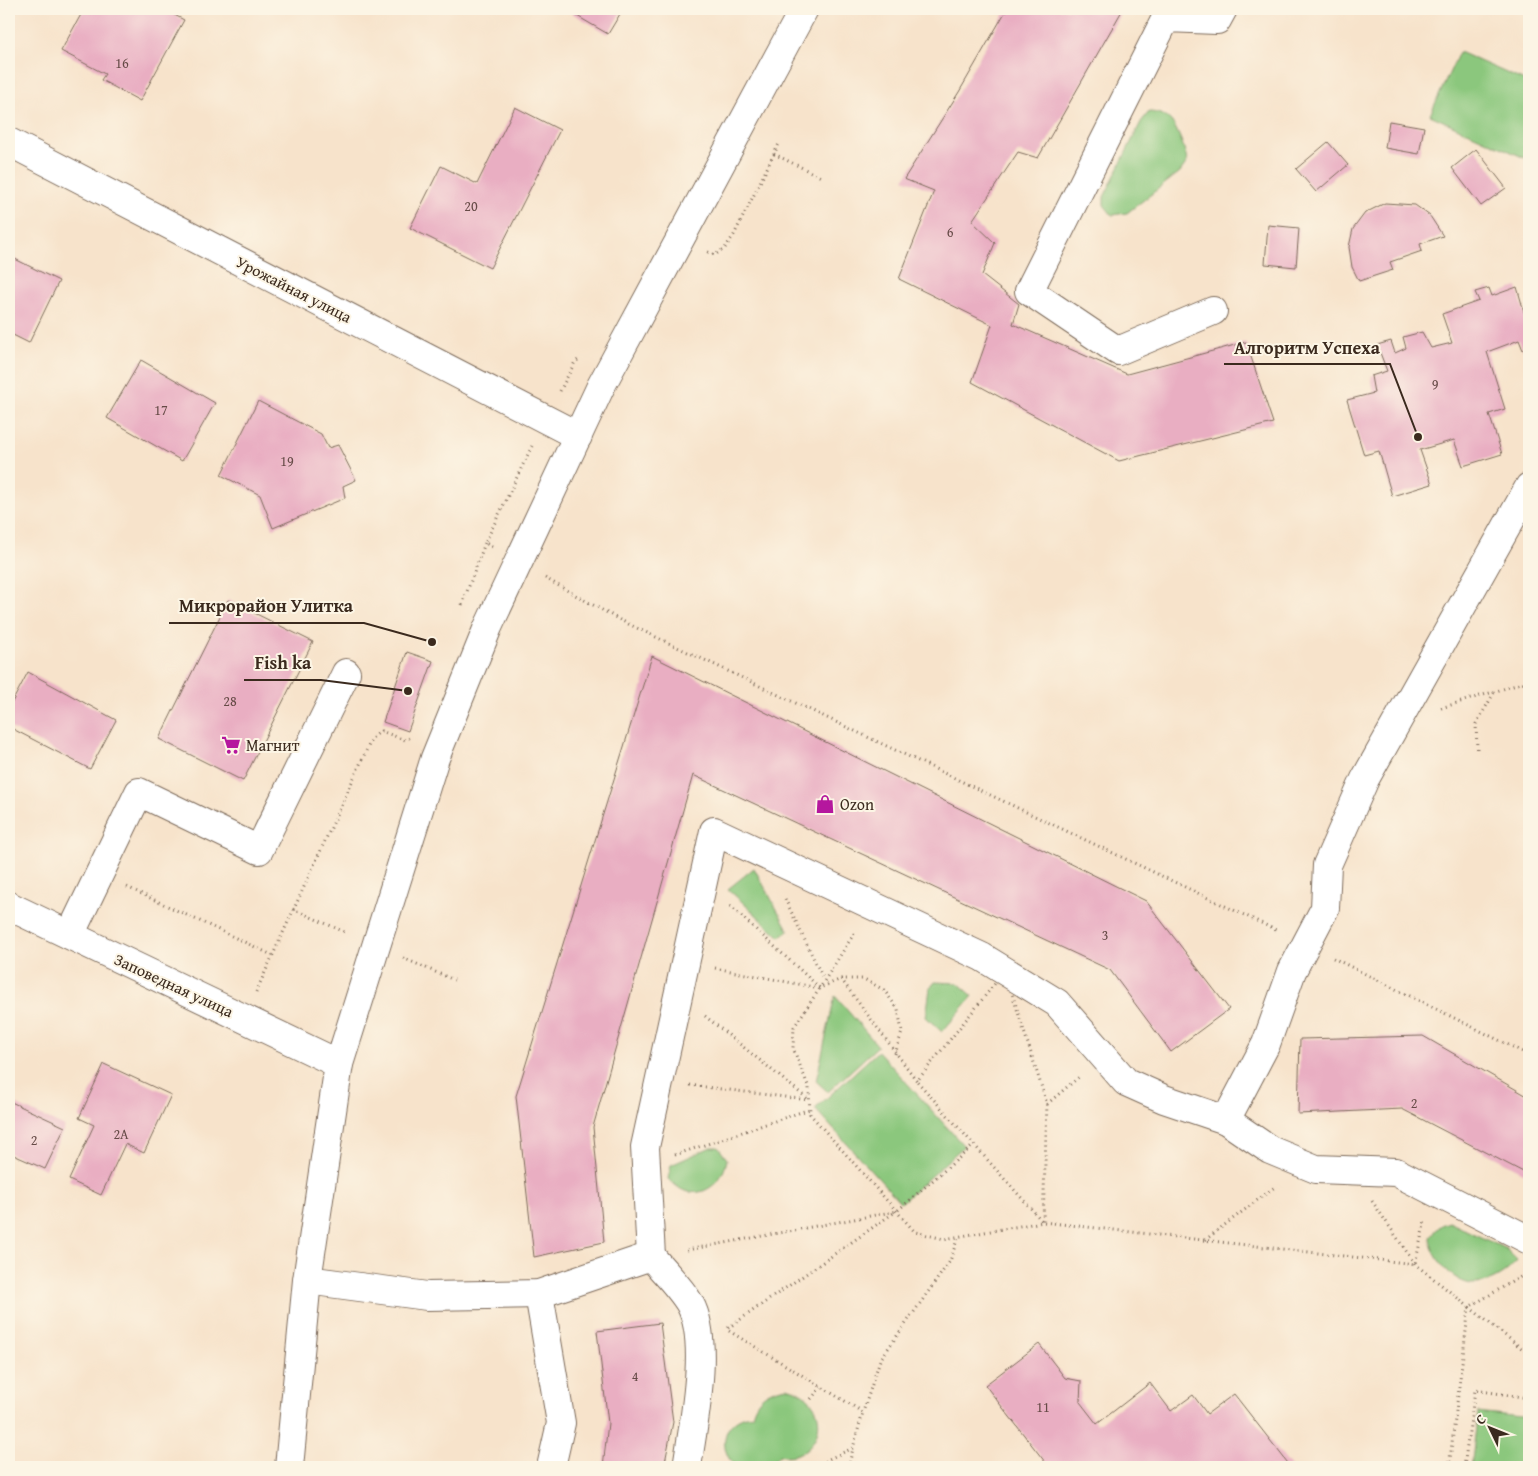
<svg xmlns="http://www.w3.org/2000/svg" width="1538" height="1476" viewBox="0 0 1538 1476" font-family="'Gentium Book Plus',serif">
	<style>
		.green { fill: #8bc77d; stroke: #63784e }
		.building { fill: #e9aec2 }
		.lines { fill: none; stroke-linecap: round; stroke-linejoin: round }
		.minor-casing { stroke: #7d6b5b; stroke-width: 30 }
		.path { stroke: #7d6b5b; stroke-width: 3; stroke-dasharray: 1 4; stroke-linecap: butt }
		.minor { stroke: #fff; stroke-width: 28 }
		.labels { text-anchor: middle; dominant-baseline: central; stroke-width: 4; stroke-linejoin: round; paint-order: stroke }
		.number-label { font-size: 14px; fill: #664b47 }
		.street-label { font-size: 16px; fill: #3b2a1e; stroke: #fcf5e5 }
		.poi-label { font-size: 16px; fill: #3b2a1e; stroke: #fcf5e5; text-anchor: start }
		.leader { fill: none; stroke: #3b2a1e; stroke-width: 2 }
		.callout-dot { fill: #3b2a1e; stroke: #fcf5e5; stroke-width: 2 }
		.callout-label { font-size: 18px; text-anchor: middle; font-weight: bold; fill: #3b2a1e; stroke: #fcf5e5; stroke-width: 4; stroke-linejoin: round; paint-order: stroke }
	</style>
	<rect width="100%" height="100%" fill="#fcf5e5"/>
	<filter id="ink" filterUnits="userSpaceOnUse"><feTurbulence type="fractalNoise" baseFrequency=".02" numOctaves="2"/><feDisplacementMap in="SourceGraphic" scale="10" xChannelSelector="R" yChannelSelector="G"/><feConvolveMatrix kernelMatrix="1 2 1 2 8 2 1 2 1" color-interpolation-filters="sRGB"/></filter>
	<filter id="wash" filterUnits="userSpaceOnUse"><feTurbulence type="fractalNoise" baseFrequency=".0096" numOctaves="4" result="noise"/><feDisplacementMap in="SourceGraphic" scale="20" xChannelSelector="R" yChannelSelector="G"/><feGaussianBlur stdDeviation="1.12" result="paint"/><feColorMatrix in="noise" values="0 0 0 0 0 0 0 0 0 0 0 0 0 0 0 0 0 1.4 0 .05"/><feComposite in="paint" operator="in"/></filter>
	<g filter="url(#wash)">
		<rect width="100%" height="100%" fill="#f7e3cb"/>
		<g class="green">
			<polygon points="1459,52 1529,83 1529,160 1430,115"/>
			<path d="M 1149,112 C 1156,112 1166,115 1171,121 C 1177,128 1187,153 1187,162 L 1180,172 L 1127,213 L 1112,215 L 1104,205 L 1104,197 L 1141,122 Z"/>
			<polygon points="754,868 789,931 780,937 728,889"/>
			<polygon points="935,982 958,983 973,996 942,1032 926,1017 930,988"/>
			<polygon points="835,996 878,1046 828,1092 816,1081"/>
			<polygon points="878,1051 964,1146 901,1203 815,1109"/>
			<path d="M 711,1147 L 718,1147 L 727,1159 C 724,1180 706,1198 685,1191 C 679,1189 673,1183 668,1179 L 671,1165 Z"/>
			<path d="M 1449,1222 L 1506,1249 L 1517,1260 C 1508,1273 1490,1284 1474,1284 C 1453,1284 1431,1256 1430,1237 L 1441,1225 Z"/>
			<path d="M 787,1387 C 840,1402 819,1464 779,1455 L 769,1467 L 736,1467 C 716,1448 723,1418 752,1415 C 757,1396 769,1390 787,1387 Z"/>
			<polygon points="1478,1412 1529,1418 1529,1467 1471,1467"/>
		</g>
		<g id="blocks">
			<g class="building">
				<polygon points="84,9 163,9 184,20 140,101 101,80 105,74 61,51"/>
				<polygon points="565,9 623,9 608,34"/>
				<polygon points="1007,9 1123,9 1038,158 1018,152 972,221 995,243 982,275 1019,304 1013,324 1127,374 1246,342 1273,423 1119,461 972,382 992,325 899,279 934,191 904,179 959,92"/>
				<polygon points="515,107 560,130 490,268 410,228 441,166 477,184"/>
				<polygon points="1389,121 1424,127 1419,154 1385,148"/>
				<polygon points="1328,142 1348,165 1316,192 1296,169"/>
				<polygon points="1476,149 1506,188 1481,206 1452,168"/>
				<polygon points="1385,203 1415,205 1430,216 1443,236 1420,244 1422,251 1390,262 1393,270 1359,281 1352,267 1349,247 1353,229 1365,213"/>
				<polygon points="1268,225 1299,228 1296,267 1265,264"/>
				<polygon points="9,256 59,281 29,343 9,333"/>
				<polygon points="1517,287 1525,315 1529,314 1529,348 1523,350 1519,340 1487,352 1505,409 1489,414 1502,454 1463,466 1454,440 1420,450 1432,484 1392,496 1379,451 1364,455 1347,400 1374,393 1371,376 1387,371 1377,345 1391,341 1395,353 1406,348 1403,337 1422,332 1431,348 1452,343 1442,314 1479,301 1475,292 1489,288 1492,296"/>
				<polygon points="141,360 215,403 182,461 107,418"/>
				<polygon points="258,401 321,434 328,448 338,445 356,480 343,486 345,498 273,528 260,495 221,475"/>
				<polygon points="228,600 313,642 243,781 159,739"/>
				<polygon points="407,652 433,661 408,731 383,722"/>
				<polygon points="652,656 1146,901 1229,1009 1171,1052 1110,970 693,775 593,1127 604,1242 534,1257 516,1096"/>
				<polygon points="28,672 116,720 90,769 9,727 9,708"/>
				<polygon points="1423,1036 1529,1097 1529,1175 1402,1109 1298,1114 1300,1039"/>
				<polygon points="104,1064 171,1095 144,1153 125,1144 101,1195 69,1180 94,1125 79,1118"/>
				<polygon points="9,1101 65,1127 45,1169 9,1153"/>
				<polygon points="660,1323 673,1422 664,1467 603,1467 608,1423 597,1331"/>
				<polygon points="1039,1344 1065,1378 1081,1381 1080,1402 1097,1424 1150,1383 1171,1411 1193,1395 1207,1414 1234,1394 1291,1467 1049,1467 985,1385"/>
			</g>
		</g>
	</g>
	<g filter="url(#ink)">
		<use href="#blocks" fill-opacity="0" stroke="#7d6b5b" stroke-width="1"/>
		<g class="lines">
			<g class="minor-casing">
				<g id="minor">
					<polyline points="9,142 578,436"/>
					<polyline points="1213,311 1118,351 1029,291 1166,18 1217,20 1223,9"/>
					<polyline points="9,906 339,1064"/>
					<polyline points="70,935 139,792 259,850 346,673"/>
					<polyline points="1226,1120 1266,1044 1292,971 1325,908 1327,865 1365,779 1529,487"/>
					<path d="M 651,1256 C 664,1272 680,1287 690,1304 C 711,1342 693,1425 687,1467"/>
					<polyline points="307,1280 427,1296 539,1294 651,1256 645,1147 714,831 982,957 1057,1003 1126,1082 1164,1099 1226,1120 1270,1150 1316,1169 1396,1172 1529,1240"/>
					<polyline points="539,1294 561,1423 551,1467"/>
					<polyline points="289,1467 307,1280 339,1064 435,758 488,627 601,386 804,9"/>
				</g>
			</g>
			<g class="path">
				<polyline points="774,154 821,177"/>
				<polyline points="708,252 715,255 725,248 734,235 779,144"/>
				<polyline points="560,391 575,362 578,360"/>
				<polyline points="492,547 485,543 532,446"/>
				<polyline points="545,578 620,620 1278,931"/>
				<polyline points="462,605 485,543"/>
				<polyline points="1441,708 1529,681"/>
				<polyline points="1477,749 1476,724 1494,693"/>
				<polyline points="127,887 272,955"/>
				<polyline points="785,899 824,980"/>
				<polyline points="730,906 820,988 855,932"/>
				<polyline points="293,909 347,933"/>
				<polyline points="403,958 454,980"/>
				<polyline points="1333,958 1529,1055"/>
				<polyline points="715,968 819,988"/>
				<polygon points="1005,971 1047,1104 1043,1222 917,1081"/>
				<polyline points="841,979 917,1081"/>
				<polyline points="256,992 372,738 381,731 405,740 409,738"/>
				<polyline points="705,1016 809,1100"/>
				<polyline points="895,1054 902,1032 898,1009 884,990 864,979 841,979 820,988 794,1027 793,1048 809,1088 810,1114 915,1232 944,1239 1043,1222 1415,1264 1425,1221"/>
				<polyline points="690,1085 808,1100"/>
				<polyline points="1047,1104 1079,1077"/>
				<polyline points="675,1155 810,1109"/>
				<polyline points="1372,1201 1415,1264 1469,1307 1449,1467"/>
				<polyline points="1205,1240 1276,1186"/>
				<polyline points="687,1250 897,1211 974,1145"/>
				<polyline points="1529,1272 1469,1307 1529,1354"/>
				<polyline points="728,1328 895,1212"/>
				<polyline points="729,1331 863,1412 880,1360 950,1261 958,1237"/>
				<polyline points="811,1399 821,1387"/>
				<polyline points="811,1467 853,1448 863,1412"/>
				<polyline points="848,1467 853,1449"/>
				<polyline points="1464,1467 1475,1390 1529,1398"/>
			</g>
			<use href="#minor" class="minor"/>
		</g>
	</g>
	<defs>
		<g id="supermarket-bare" transform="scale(1.5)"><path d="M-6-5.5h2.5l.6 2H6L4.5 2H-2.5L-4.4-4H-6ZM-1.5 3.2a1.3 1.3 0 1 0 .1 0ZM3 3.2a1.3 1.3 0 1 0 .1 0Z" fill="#b5179e" stroke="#fcf5e5" stroke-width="2.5" paint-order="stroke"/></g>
		<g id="shop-bare" transform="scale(1.5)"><path d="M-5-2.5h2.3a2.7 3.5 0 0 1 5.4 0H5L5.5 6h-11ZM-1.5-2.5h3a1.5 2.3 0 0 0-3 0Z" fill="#b5179e" stroke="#fcf5e5" stroke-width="2.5" paint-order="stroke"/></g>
	</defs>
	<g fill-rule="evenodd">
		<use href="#supermarket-bare" x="231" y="745"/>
		<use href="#shop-bare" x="825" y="804"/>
	</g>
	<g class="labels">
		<g class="number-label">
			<text x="122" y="63">16</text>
			<text x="471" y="206">20</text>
			<text x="950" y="232">6</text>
			<text x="1435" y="384">9</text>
			<text x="161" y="410">17</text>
			<text x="287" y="461">19</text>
			<text x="230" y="701">28</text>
			<text x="1105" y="935">3</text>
			<text x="1414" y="1103">2</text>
			<text x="121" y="1134">2А</text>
			<text x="34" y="1140">2</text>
			<text x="635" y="1376">4</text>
			<text x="1043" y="1407">11</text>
		</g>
		<g class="street-label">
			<text transform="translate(294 289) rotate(27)">Урожайная улица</text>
			<text transform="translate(174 985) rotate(25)">Заповедная улица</text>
		</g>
		<g class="poi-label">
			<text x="246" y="745">Магнит</text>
			<text x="840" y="804">Ozon</text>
		</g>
	</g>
	<path class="leader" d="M1418 437L1390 364H1224M432 642L364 623H169M408 691L321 680H244"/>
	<g class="callout-dot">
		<circle cx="1418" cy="437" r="5"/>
		<circle cx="432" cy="642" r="5"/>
		<circle cx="408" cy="691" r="5"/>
	</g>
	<g class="callout-label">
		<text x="1307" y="354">Алгоритм Успеха</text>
		<text x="266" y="612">Микрорайон Улитка</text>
		<text x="283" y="669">Fish ka</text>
	</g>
	<rect width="1538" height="1476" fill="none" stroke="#fcf5e5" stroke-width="30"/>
	<g transform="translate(1490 1428) rotate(313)" stroke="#fcf5e5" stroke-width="4" paint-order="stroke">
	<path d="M0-4L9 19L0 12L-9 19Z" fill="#3b2a1e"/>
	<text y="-8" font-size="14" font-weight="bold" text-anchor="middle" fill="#3b2a1e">С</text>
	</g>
</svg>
